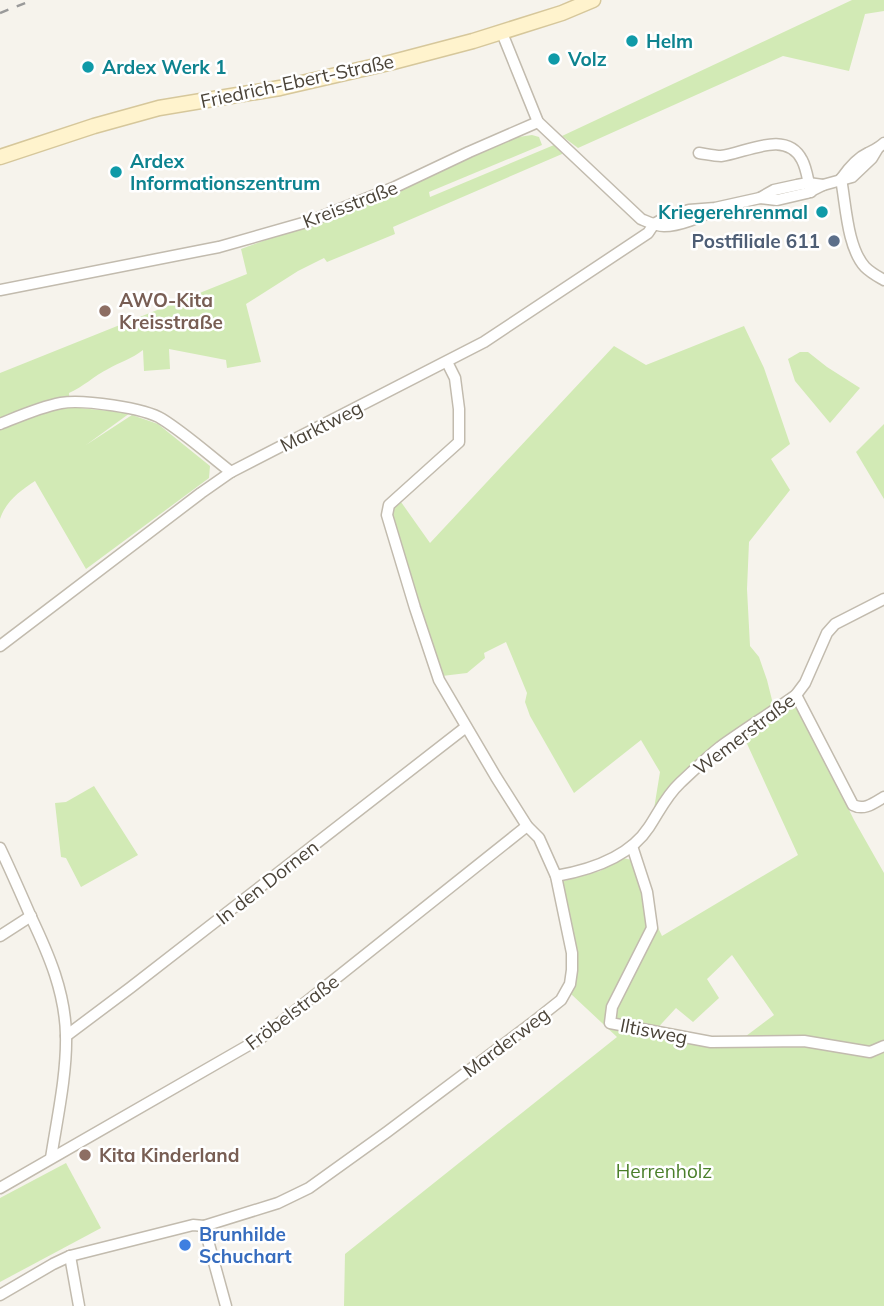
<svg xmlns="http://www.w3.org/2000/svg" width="884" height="1306" viewBox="0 0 884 1306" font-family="Mulish,sans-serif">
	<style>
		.green { fill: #d2eab5; fill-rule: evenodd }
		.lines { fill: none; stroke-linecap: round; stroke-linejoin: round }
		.street-casing { stroke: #c2bbae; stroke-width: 13 }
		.secondary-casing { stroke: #d6c79b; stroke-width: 17 }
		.street { stroke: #fff; stroke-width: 10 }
		.secondary { stroke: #fff3cd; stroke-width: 14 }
		.rail { stroke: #9a9a9a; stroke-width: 2.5; stroke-dasharray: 9 9; stroke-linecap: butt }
		.culture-dot { fill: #0f9aa8; stroke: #fff; stroke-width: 2.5 }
		.service-dot { fill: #5c6f8a; stroke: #fff; stroke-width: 2.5 }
		.education-dot { fill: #8d6e63; stroke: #fff; stroke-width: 2.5 }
		.shop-dot { fill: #3f7fe0; stroke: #fff; stroke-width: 2.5 }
		.labels { text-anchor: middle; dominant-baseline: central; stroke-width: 5; stroke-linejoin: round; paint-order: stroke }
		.culture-label { font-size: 19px; font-weight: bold; fill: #0d838f; stroke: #fff; text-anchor: start }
		.street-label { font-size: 19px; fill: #4b4439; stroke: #fff }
		.service-label { font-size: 19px; font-weight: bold; fill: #4e5e75; stroke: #fff; text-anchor: end }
		.education-label { font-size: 19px; font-weight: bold; fill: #785e54; stroke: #fff; text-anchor: start }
		.park-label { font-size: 19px; fill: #4a7f2a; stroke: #fff }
		.shop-label { font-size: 19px; font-weight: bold; fill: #366cbe; stroke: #fff; text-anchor: start }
	</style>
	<rect width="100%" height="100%" fill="#f6f3ec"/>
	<g class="green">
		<polygon points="852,0 884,0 884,11 865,14 849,71 783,56 578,148 562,136"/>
		<path d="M 532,135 L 539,137 L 542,145 L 429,192 L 430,197 L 554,145 L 562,151 L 562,154 L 393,227 L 395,234 L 327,262 L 324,258 L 298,271 L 246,304 L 261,362 L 227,368 L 226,360 L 169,349 L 170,369 L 144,371 L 143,350 C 132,359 120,362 108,369 C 94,376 83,387 69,393 L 70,407 L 130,413 L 86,445 L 132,415 L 158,424 L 210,466 L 209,478 L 86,569 L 35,481 C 20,491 6,501 0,519 L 0,373 L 247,274 L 241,249 L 314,222 L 512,138 Z"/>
		<polygon points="744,326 764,368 790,444 771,459 790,490 749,542 747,589 750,646 759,657 767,680 774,708 717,748 653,815 660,772 641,740 574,793 530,716 525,702 527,693 506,642 484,653 485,658 467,673 442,676 391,518 391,509 401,502 430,543 614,346 646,365"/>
		<polygon points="800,352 808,352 827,367 860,388 830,423 795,381 788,359"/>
		<polygon points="884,424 884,499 856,452"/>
		<path d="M 795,700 L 854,820 L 884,873 L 884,1306 L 344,1306 L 345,1254 L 617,1037 L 571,994 L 575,973 L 560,882 L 600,871 L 623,858 L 632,860 L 642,894 L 662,936 L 798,855 L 743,735 ZM 732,955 L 774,1015 L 734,1045 L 652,1034 L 676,1008 L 693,1022 L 719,998 L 707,979 Z"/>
		<polygon points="94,786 138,855 81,887 66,858 61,857 55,803 66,802"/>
		<polygon points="66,1163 101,1228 0,1282 0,1198"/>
	</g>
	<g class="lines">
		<g class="street-casing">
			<g id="street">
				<path d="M 502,33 L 538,122 L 641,219 C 648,222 656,226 664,226 C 679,226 702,217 715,209"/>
				<path d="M 699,153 C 706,154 714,156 721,156 C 746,153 786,129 802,160 C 807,169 808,182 811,192"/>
				<path d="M 841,179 C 846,205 847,247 865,267 C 871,273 877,276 884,280"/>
				<path d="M 841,179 C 848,169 857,158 868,153 C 874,150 879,148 884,143"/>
				<polyline points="760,198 777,200 807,193 823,185 852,177 872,158 878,148"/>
				<polyline points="0,290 219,247 310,221 395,187 469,152 538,122"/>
				<path d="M 0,424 C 20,416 40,407 61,403 C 82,399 145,408 162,419 C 186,434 209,455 231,472"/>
				<polyline points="0,646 201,493 231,472 484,342 648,233 654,224 668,216 689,210 715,208 760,198 774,190 797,185 808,183 823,185"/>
				<path d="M 796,695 L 853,805 C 864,811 874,803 884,797"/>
				<polyline points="632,846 647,892 652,928 612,1007 610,1023 711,1042 804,1041 870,1052 884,1046"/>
				<path d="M 0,848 C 11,871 21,894 31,917 C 49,955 65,992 66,1035 C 67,1074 57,1119 51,1158"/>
				<path d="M 556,876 C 590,870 629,858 649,827 C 659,812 666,796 680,783 C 693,771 706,758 720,747 C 745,729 771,713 796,695 L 805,683 L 827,633 L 835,624 L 884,599"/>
				<polyline points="0,936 31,916"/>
				<polyline points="66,1036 130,988 466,727"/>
				<polyline points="0,1188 261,1038 527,826"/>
				<polyline points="204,1226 226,1306"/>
				<polyline points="70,1256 79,1306"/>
				<polyline points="0,1295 53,1264 70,1256 193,1225 204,1226 278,1203 309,1188 387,1132 532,1023 561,1000 570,984 572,970 572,953 556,876 539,838 527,826 496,777 439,680 415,608 387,515 389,505 459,442 459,409 455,378 447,362"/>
			</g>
		</g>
		<g class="secondary-casing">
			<polyline id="secondary" points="0,157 94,126 159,108 280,88 393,62 473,41 562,13 593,0"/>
		</g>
		<use href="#street" class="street"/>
		<use href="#secondary" class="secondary"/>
		<polyline class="rail" points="0,13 33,0"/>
	</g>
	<g class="culture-dot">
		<circle cx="632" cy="41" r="7"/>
		<circle cx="554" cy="59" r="7"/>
		<circle cx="88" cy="67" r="7"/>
		<circle cx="116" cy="172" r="7"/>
		<circle cx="822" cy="212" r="7"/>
	</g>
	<circle class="service-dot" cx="834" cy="241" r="7"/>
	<g class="education-dot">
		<circle cx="105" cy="311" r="7"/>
		<circle cx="85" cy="1155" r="7"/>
	</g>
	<circle class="shop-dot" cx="185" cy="1245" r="7"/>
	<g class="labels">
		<g class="culture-label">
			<text x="646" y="41">Helm</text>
			<text x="568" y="59">Volz</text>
			<text x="102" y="67">Ardex Werk 1</text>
			<text x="130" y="161">Ardex<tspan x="130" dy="22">Informationszentrum</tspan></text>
			<text x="808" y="212" text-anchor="end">Kriegerehrenmal</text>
		</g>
		<g class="street-label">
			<text transform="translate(297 81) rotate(-12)">Friedrich-Ebert-Straße</text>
			<text transform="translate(350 204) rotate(-21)">Kreisstraße</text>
			<text transform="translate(321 426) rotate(-27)">Marktweg</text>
			<text transform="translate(744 734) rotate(-37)">Wemerstraße</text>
			<text transform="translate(267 882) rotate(-38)">In den Dornen</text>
			<text transform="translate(292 1012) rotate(-37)">Fröbelstraße</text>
			<text transform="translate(654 1031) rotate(11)">Iltisweg</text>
			<text transform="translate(506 1042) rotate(-37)">Marderweg</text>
		</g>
		<g class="service-label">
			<text x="820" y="241">Postfiliale 611</text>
		</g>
		<g class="education-label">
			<text x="119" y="300">AWO-Kita<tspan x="119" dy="22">Kreisstraße</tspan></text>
			<text x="99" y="1155">Kita Kinderland</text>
		</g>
		<g class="park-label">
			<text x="664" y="1171">Herrenholz</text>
		</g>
		<g class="shop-label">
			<text x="199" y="1234">Brunhilde<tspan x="199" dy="22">Schuchart</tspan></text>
		</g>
	</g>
</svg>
